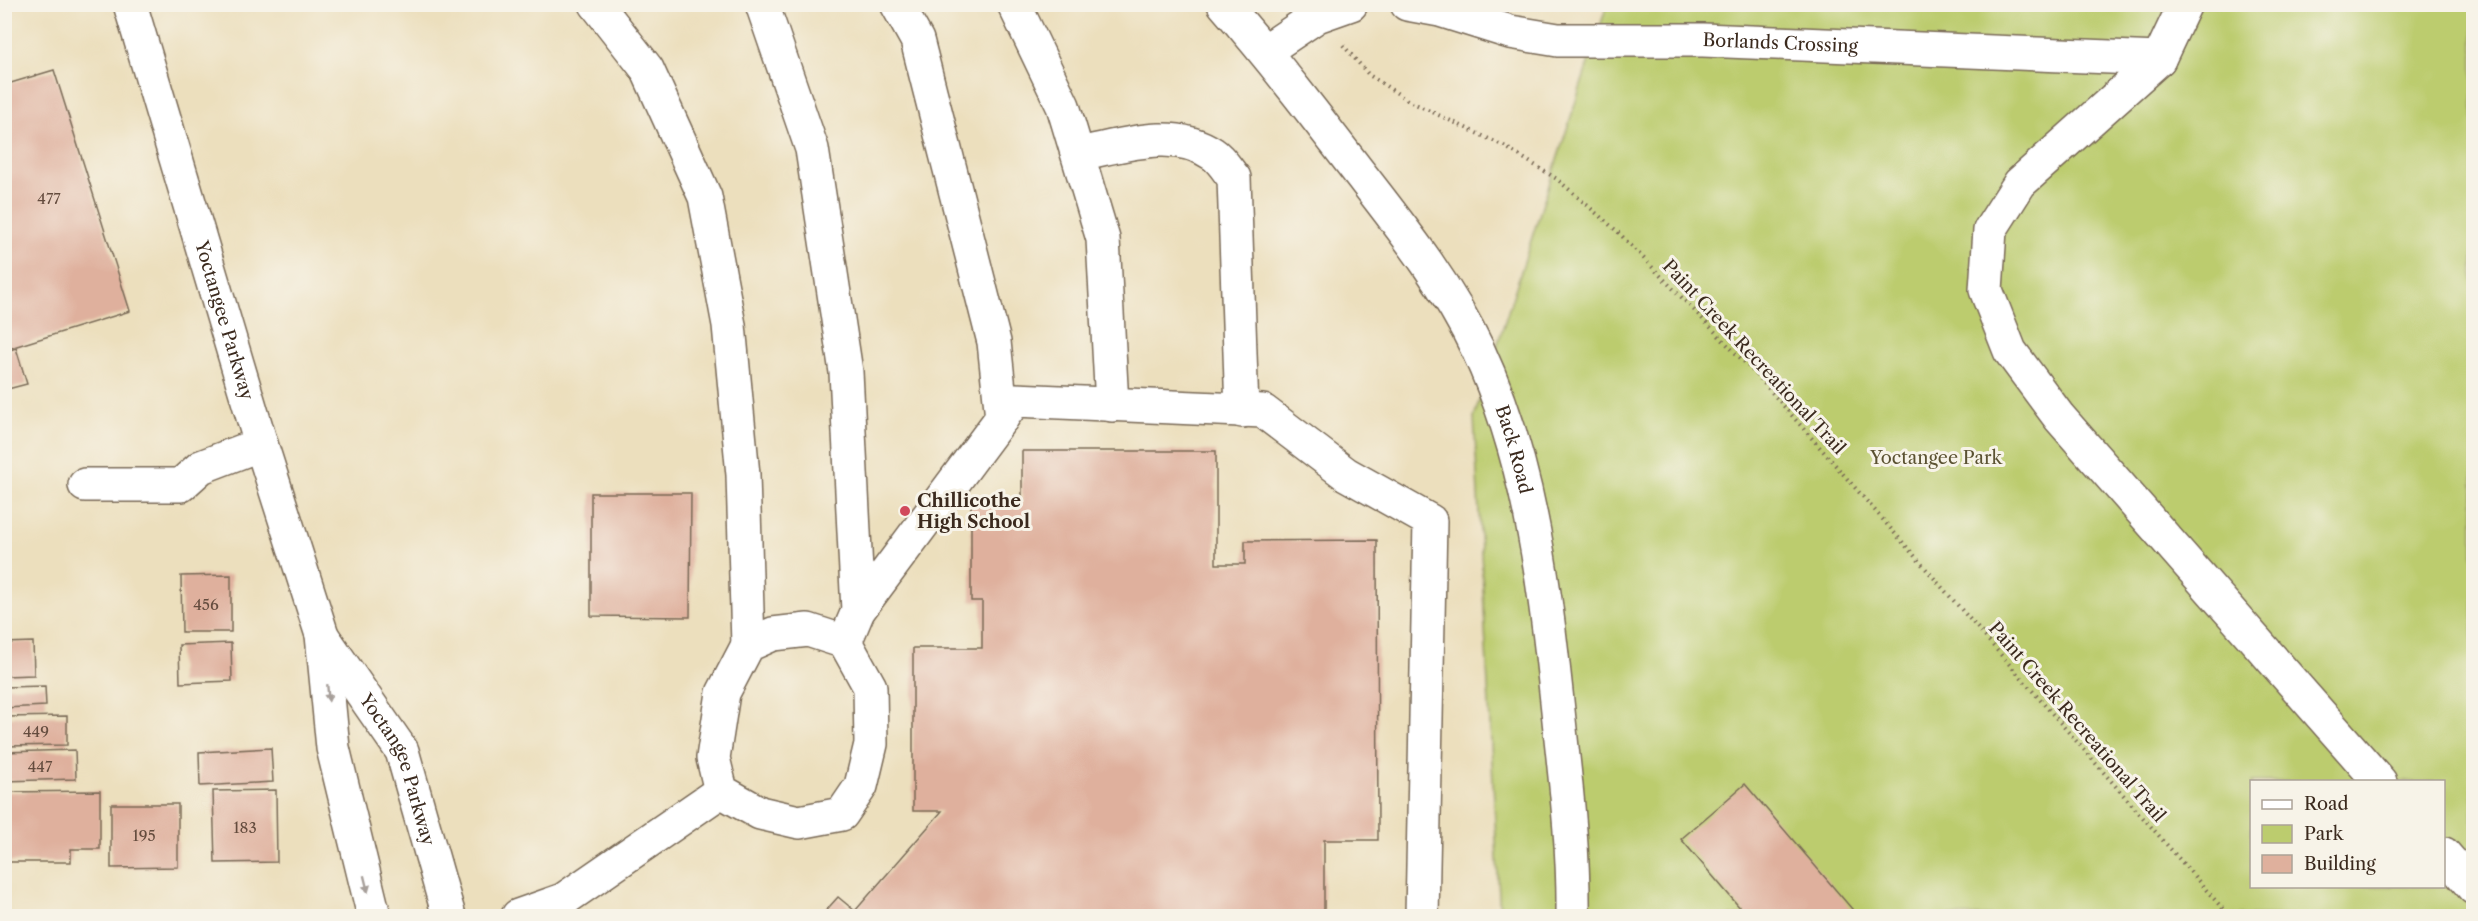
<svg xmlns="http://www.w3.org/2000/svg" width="2478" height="921" viewBox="0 0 2478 921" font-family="'Libre Caslon Text',serif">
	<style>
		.green { fill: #bccc6e; stroke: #7c7b46; stroke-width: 1.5; fill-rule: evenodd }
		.building { fill: #dfb09d }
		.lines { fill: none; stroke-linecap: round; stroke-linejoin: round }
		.minor-casing { stroke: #796956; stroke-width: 36 }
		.path { stroke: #796956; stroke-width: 4; stroke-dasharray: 1.5 4.5; stroke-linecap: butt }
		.minor { stroke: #fff; stroke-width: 33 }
		.oneway { fill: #a79f9a }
		.poi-dot { fill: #d1495b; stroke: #f7f3e8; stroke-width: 2 }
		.labels { text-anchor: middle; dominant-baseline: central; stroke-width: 6; stroke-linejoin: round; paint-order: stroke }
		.number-label { font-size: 15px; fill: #644c3e }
		.street-label { font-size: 18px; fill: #3b2a1e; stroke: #f7f3e8 }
		.park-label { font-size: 18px; fill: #5b5232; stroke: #f7f3e8 }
		.poi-label { font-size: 18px; font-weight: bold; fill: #3b2a1e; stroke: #f7f3e8; text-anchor: start }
	</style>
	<rect width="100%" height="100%" fill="#f7f3e8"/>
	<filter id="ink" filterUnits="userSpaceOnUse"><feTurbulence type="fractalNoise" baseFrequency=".0167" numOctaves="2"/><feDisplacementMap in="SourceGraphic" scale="12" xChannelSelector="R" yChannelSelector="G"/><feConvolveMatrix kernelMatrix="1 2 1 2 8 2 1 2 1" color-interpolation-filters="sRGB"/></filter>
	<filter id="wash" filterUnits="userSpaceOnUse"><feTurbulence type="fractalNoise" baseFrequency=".008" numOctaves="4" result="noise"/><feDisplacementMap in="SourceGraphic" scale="24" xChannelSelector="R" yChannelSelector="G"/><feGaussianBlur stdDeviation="1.35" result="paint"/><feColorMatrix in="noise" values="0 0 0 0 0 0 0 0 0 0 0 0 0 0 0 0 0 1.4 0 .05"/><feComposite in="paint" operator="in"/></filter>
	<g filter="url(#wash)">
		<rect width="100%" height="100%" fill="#ecdfbd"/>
		<path class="green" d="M 1607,5 L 2473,5 L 2473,916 L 1500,916 L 1474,417 ZM 2252,782 L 2444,782 L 2444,886 L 2252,886 Z"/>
		<g id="blocks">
			<g class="building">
				<polygon points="54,70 130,311 4,350 4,85"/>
				<polygon points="16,348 27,384 4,390 4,352"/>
				<polygon points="1022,451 1216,451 1216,564 1245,564 1245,541 1377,540 1378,840 1324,840 1324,916 821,916 838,897 855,911 942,811 913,811 913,648 982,648 982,601 971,601 971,504 1022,505"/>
				<polygon points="591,493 691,493 690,617 591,616"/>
				<rect x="4" y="575" width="3" height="54"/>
				<polygon points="231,575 231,632 182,632 181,576"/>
				<polygon points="33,642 34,675 4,676 4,643"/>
				<polygon points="231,643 232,681 180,683 179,645"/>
				<polygon points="45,686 46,706 4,708 4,687"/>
				<polygon points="67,716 67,745 4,746 4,717"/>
				<polygon points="271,748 273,782 200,786 199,752"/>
				<polygon points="75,750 76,779 4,781 4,752"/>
				<polygon points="1745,784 1858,916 1747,916 1681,839"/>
				<polygon points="276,790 277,862 215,863 213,791"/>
				<polygon points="100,791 100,849 71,849 71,862 4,862 4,792"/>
				<polygon points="111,804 178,804 178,867 111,868"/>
			</g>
		</g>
	</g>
	<g filter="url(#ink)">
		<use href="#blocks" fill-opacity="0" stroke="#796956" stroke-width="1.5"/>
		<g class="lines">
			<g class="minor-casing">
				<g id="minor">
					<path id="s1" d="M 130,4 L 261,444 L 322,635 L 333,748 L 374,916"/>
					<polyline points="596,4 647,69 705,197 729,325 743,475 748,645"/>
					<polyline points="762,4 812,149 846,372 858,611"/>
					<polyline points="897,4 917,40 994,342 1002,418"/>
					<polyline points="1014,4 1063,106 1103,239 1112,405"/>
					<path id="s2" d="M 1224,4 C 1271,58 1314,114 1357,170 C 1402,228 1447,284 1478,350 C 1532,465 1546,596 1559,720 C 1566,785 1574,851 1573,916"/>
					<path id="s3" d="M 1407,4 L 1440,10 L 1510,32 L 1558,40 L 1703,40 L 2159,59"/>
					<polyline points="2185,4 2159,59 2020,183 1990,230 1986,290 2010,351 2059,417 2380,782"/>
					<polyline points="1265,51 1317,16 1351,4"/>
					<path d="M 1078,154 C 1122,146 1173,127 1213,154 C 1221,159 1228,171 1234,178 L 1242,411"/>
					<polyline points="85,485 181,485 201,467 261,444"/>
					<polygon points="808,630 845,642 870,687 871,744 861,786 842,814 799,822 760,813 721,791 713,758 723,693 748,645 773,634"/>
					<path id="s4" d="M 323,637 L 402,751 L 449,916"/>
					<polyline points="845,642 858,611 1015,400 1263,411 1346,474 1430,521 1422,916"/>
					<polyline points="2444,854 2474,888"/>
					<polyline points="518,916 563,900 721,791"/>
				</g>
			</g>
			<polyline class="path" points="1343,45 1369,75 1409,101 1504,146 1557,179 1618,232 1754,372 2229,916"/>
			<use href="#minor" class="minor"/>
		</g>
		<defs><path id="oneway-solid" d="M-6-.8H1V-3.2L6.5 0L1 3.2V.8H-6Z" transform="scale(1.5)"/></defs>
		<g class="oneway">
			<use href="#oneway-solid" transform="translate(328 693) rotate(85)"/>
			<use href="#oneway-solid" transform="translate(366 884) rotate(76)"/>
		</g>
	</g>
	<circle class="poi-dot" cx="905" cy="511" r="6"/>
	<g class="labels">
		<g class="number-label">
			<text x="49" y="198">477</text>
			<text x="206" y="604">456</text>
			<text x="36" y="731">449</text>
			<text x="40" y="766">447</text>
			<text x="245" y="827">183</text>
			<text x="144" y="835">195</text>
		</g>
		<g class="street-label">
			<text stroke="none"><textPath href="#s3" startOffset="378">Borlands Crossing</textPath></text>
			<text stroke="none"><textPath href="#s1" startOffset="330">Yoctangee Parkway</textPath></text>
			<text transform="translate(1754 357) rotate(47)">Paint Creek Recreational Trail</text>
			<text stroke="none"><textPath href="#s2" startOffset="536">Back Road</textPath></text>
			<text transform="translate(2077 722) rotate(49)">Paint Creek Recreational Trail</text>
			<text stroke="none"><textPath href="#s4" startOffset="154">Yoctangee Parkway</textPath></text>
		</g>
		<g class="park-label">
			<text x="1936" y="458">Yoctangee Park</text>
		</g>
		<g class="poi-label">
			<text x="917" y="501">Chillicothe<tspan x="917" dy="21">High School</tspan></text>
		</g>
	</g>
	<rect width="2478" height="921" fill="none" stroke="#f7f3e8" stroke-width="24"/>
	<rect x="2250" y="780" width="195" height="108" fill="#f7f3e8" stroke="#aca397" stroke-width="1.5"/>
	<rect x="2262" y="800" width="30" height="9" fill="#ffffff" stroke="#aca397" stroke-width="1.5"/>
	<text x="2304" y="810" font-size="18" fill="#3b2a1e">Road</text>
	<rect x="2262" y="825" width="30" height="18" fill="#bccc6e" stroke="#aca397" stroke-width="1.5"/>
	<text x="2304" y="840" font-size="18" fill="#3b2a1e">Park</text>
	<rect x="2262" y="855" width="30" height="18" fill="#dfb09d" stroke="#aca397" stroke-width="1.5"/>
	<text x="2304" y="870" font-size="18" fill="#3b2a1e">Building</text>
</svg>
